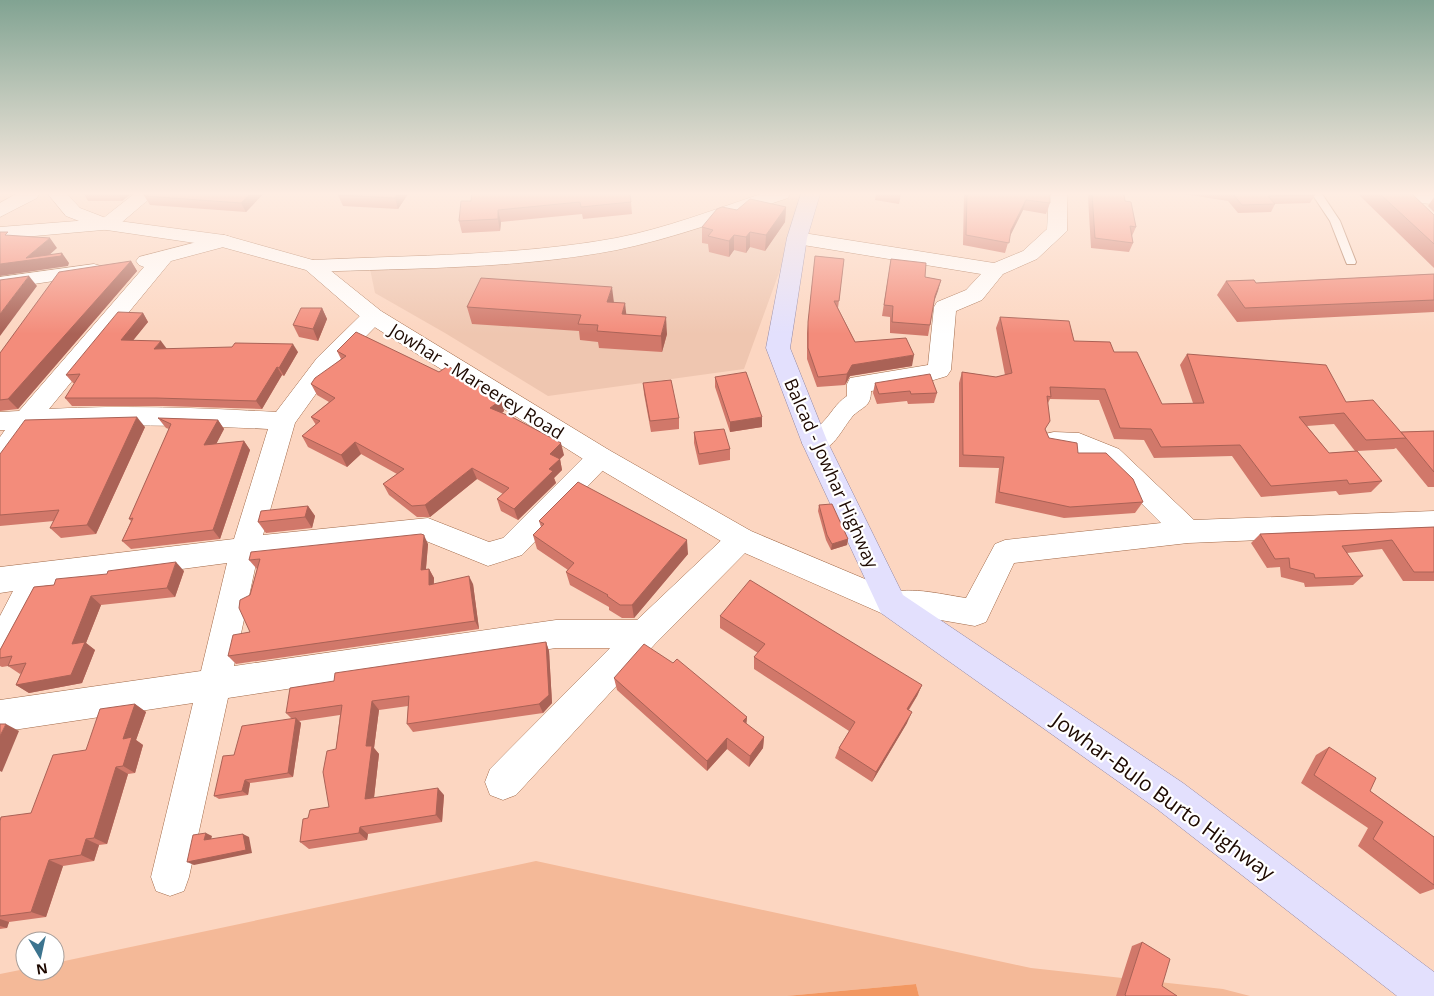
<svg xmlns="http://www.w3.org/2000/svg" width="1434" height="996" viewBox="0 0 1434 996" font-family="'Open Sans',sans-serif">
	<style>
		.built { fill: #efc6b0 }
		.green { fill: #f4b998 }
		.forest { fill: #f29862 }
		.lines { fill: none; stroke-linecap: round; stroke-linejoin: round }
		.service-casing { stroke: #a16948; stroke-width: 2 }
		.minor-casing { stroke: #a16948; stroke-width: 1 }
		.tertiary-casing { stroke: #a16948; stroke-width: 1 }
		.primary-casing { stroke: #9287a4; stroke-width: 1 }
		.service { fill: #fff; fill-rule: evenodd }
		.minor { fill: #fff; fill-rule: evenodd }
		.tertiary { fill: #fff; fill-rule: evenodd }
		.primary { fill: #e3e0fd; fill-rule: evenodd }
		.wall { fill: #d1786a; fill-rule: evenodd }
		.shaded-wall { fill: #aa6256 }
		.building { fill: #f38c7b; stroke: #aa6256 }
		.labels { text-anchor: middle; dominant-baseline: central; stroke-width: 4.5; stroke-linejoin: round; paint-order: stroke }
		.street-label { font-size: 18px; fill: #1d0900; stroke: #fff }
		.near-street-label { font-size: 21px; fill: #1d0900; stroke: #fff }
	</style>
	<rect width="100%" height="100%" fill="#fcd6c1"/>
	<polygon class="built" points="800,197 780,270 744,369 548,396 445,333 375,293 370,269 505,264 649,243 777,199"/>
	<polygon class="green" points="536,861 1031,968 1223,989 1250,996 919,996 916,984 786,996 0,996 0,974 25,969 25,971 55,971 55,963"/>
	<polygon class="forest" points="916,984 919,996 786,996"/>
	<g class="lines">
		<g class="service-casing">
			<polygon id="service" points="1312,194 1322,194 1340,221 1356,262 1355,264 1347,264 1346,262 1330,221"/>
		</g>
		<g class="minor-casing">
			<g id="minor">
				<polygon points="16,194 39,194 37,198 0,217 0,203"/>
				<polygon points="134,194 155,194 114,229 0,239 0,227 102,219"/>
				<path d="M 761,194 L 790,194 L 788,198 C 731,217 675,238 617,250 C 518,269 413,268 313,272 L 306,270 L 303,266 L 306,262 L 313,260 C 414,255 517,256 616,238 C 666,228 713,210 761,194 Z"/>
				<path d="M 1049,194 L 1067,194 L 1067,231 L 1037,259 L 1003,274 L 982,300 L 956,311 L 951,370 L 947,376 L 917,385 L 871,391 C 871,408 862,406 852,417 C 839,433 831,457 806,450 L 802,443 C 807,434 815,430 822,423 C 832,413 835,404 847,396 L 847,384 L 850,378 L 928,365 L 934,307 L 937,302 L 966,290 L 981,274 L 797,244 L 790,242 L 787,238 L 790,234 L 797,232 L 994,263 L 1023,251 L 1047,229 Z"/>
				<polygon points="1399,194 1434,194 1434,204 1399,202 1397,198"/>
				<path d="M 224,235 L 231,237 L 234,241 L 231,245 L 171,261 L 49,409 C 125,405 200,408 276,412 L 317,358 L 365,311 L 373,309 L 381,311 L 384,316 L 381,321 L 333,370 L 295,423 L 263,535 L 428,518 L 489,542 L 503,538 L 591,450 L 600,447 L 609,450 L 613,457 L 609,464 L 522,555 L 488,566 L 426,541 L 257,559 L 234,666 L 556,620 L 637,620 L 731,531 L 741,527 L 751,531 L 755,539 L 751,547 L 655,644 L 516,795 L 503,800 L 490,795 L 485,782 L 490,769 L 610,648 L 556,648 L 228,698 L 189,877 L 184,891 L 170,896 L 156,891 L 151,877 L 193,703 L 0,732 L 0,700 L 201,671 L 227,563 L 46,587 L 11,657 L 0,661 L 0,616 L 13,591 L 0,593 L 0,567 L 234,539 L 268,429 C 189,425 112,424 34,428 L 9,463 L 0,466 L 0,437 L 5,430 L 0,430 L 0,412 L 19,411 L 144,267 L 139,265 L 136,261 L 139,257 Z"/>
				<polygon points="94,264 101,266 105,270 101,274 0,289 0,277"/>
				<path d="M 1054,432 L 1079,433 L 1119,449 L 1194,520 L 1434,511 L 1434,533 L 1188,543 L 1014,563 L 986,622 L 975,626 L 929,618 L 892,617 L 881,613 L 877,604 L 881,595 C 907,585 939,594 966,598 L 995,544 L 1005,540 L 1161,523 L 1101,463 L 1076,452 L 1045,448 L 1041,441 L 1045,434 Z"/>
			</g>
		</g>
		<g class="tertiary-casing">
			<polygon id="tertiary" points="48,194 67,194 80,208 111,220 224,235 320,262 381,311 609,450 751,531 903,595 907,604 903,613 892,617 881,613 731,547 591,464 365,321 306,270 222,247 100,229 66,216"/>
		</g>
		<g class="primary-casing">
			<polygon id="primary" points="801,194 820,194 807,238 790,348 828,443 903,595 1183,783 1434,972 1434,996 1397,996 1157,809 881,613 802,443 766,348 787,238"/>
		</g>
		<use href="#service" class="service"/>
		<use href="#minor" class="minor"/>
		<use href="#tertiary" class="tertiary"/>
		<use href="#primary" class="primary"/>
	</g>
	<g class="wall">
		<polygon points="84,194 131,194 122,201 88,201"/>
		<polygon points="143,194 263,194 246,212 150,205"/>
		<polygon points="339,194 408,194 398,209 343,206 338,195"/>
		<polygon points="876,194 901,194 899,204 875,200"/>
		<polygon points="964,194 1050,194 1050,203 1046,214 1023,210 1010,236 1005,253 963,245"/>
		<polygon points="1089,194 1124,194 1125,201 1136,227 1132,236 1133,243 1129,252 1091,248 1088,197"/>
		<polygon points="1184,194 1315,194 1315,195 1310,203 1275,204 1271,212 1238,213 1228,201"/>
		<polygon points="1358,194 1412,194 1434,215 1434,268"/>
		<polygon points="1434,197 1434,212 1428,206"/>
		<polygon points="471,201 631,202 632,214 583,219 582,214 501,222 500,231 462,233 459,221"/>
		<polygon points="786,207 785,222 765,251 750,247 746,253 734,250 729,257 709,252 708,244 702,243 702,227 737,210"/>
		<polygon points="815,256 844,259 838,308 855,342 912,366 850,376 845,385 817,387 807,359 807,333"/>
		<polygon points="891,259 925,277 941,280 934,301 930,325 928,336 890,333 890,317 882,316"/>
		<polygon points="131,261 137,271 18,409 0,411 0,353"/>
		<polygon points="1434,274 1434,312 1237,322 1217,295 1226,281 1256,283"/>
		<polygon points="614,303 626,315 667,334 662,352 599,348 598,342 580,340 579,331 472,324 467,307"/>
		<polygon points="322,308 327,319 318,341 299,337 293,325"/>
		<polygon points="143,313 148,322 133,340 167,349 298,352 284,376 282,375 262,409 163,406 72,406 65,398 75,383 73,383 66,375"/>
		<path d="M 1000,317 L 1074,341 L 1114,352 L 1162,404 L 1193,403 L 1180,365 L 1187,354 L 1346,402 L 1401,432 L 1434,431 L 1434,487 L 1428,487 L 1396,448 L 1394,449 L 1357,451 L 1382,481 L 1371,492 L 1339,495 L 1336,491 L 1261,497 L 1232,456 L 1154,458 L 1144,440 L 1114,439 L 1099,400 L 1050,399 L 1048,403 L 1045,431 L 1049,438 L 1078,453 L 1143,502 L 1135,513 L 1064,518 L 995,503 L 999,468 L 959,467 L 959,383 L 962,372 L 996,377 L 1005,375 L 996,328 ZM 1334,424 L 1355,451 L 1329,453 L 1307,426 Z"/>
		<polygon points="337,351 439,372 501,400 504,411 502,413 564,455 560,459 562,470 554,478 556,483 518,520 501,511 497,499 503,494 477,479 430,517 417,517 389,495 383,484 397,474 361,454 347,467 308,447 302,436 316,425 311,417 329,402 317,395 311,384 341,359"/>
		<polygon points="715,377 762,427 730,432 715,387"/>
		<polygon points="643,383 679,418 679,429 651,432 644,394"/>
		<polygon points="875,383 937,393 934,403 908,404 907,401 877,404 873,393"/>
		<polygon points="158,418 218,420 224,429 216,444 244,441 250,450 220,539 131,549 122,541 131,521 129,519 169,429 166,428"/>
		<polygon points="145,427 96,534 61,538 50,528 54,521 0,526 0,454"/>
		<polygon points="694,432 730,449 730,460 699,465 694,443"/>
		<polygon points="819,505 848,539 847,545 831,550 826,540 818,511"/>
		<polygon points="308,506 315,516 312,528 266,533 258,522"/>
		<polygon points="539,521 688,554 634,618 622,618 609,610 609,607 570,585 566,572 568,570 537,549 533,535 541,527"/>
		<polygon points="1434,527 1434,581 1403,581 1382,549 1347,553 1363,576 1353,585 1305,587 1304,583 1281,577 1280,567 1267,568 1251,543 1260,534"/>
		<polygon points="428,544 426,569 429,569 434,578 434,584 473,584 479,629 236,664 228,656 250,632 250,595 257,569 249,560"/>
		<polygon points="184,571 175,597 101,605 86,643 95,650 82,683 29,693 16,685 21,673 20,674 8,666 2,667 0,666 0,650 34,587"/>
		<polygon points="720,616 922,685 917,696 909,710 907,723 872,782 835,758 839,748 849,731 754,669 754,657 758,653 720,628"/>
		<polygon points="546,642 549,651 552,703 543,713 413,732 407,724 408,706 379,710 374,748 379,754 374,798 444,795 442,822 368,834 367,840 309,849 300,842 308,818 329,807 340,715 299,721 301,723 293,777 250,783 248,795 219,799 214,796 234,755 292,719 286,713 334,681"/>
		<polygon points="673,663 747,717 746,724 764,737 763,748 749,767 727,749 707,771 617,690 614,678"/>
		<polygon points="135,704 146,712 136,740 143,745 135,773 128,774 107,844 99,845 94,861 63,866 46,917 9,922 7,928 0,929 0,821 31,813"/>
		<polygon points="1329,747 1370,791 1434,837 1434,889 1420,894 1358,846 1368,828 1301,783 1316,755"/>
		<polygon points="1142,942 1162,986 1177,996 1116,996 1132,946"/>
	</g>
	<g class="shaded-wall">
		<polygon points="118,194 131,194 122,201"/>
		<polygon points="250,194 263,194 246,212 241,203"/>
		<polygon points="397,194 408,194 398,209 395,198"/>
		<polygon points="1026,200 1023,210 1008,240 1011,230"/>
		<polygon points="786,207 785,222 765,251 766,235"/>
		<polygon points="498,210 501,222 500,231 498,219"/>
		<polygon points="750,232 750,247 746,253 746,237"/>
		<polygon points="734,235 734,250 729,257 729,241"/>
		<polygon points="50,238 57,248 46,258 62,253 69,263 68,266 0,276 0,264 26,258"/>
		<polygon points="131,261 137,271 18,409 8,399"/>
		<polygon points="29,276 37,286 0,336 0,314"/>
		<polygon points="941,280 938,291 932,307 935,296"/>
		<polygon points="612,287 614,303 607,302"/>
		<polygon points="625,303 627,320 622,314"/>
		<polygon points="322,308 327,319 318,341 313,329"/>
		<polygon points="143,313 148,322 127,348 121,340"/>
		<polygon points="666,317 667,334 662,352 661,336"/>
		<polygon points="161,341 167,349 154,349"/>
		<polygon points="293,344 298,352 284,376 279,368"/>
		<polygon points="914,355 912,366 850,376 845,385 847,374 852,365"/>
		<polygon points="277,367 282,375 262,409 256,401"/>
		<polygon points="501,400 504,411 494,420 490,408"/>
		<polygon points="137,417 145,427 96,534 87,525"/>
		<polygon points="762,417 762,427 730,432 730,422"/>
		<polygon points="218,420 224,429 211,454 204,445"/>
		<polygon points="244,441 250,450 220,539 213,530"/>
		<polygon points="355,442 361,454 347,467 341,455"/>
		<polygon points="561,443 564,455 560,459 562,470 554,478 556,483 518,520 514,509 549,469 550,454"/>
		<polygon points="472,468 477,479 430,517 425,505"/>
		<polygon points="308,506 315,516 312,528 305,517"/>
		<polygon points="424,535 428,544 425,579 421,570"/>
		<polygon points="848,539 847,545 831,550 832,544"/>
		<polygon points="687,540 688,554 634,618 632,605"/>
		<polygon points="176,562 184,571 175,597 167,588"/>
		<polygon points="429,569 434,578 433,594 429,585"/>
		<polygon points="469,576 473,584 479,629 475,621"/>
		<polygon points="91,596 101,605 86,643 95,650 82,683 29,693 16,685 72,644"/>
		<polygon points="546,642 549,651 552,703 543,713 539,704"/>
		<polygon points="922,685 917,696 902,720 907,709"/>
		<polygon points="372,701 379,710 374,748 379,754 373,806 365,799 366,746"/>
		<polygon points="135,704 146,712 136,740 143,745 135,773 123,766 123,739"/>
		<polygon points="912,712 907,723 872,782 876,772"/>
		<polygon points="747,717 746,728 743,721"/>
		<polygon points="296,718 301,723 293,777 288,773"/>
		<polygon points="6,724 19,731 2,772 0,771 0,736"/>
		<polygon points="764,737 763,748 749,767 750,756"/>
		<polygon points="727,738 727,749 707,771 707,761"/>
		<polygon points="116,767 128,774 107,844 94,838"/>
		<polygon points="245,780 250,783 248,795 242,791"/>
		<polygon points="438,788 444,795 442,822 436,815"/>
		<polygon points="360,827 368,834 367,840 359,833"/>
		<polygon points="206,833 212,836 210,844 204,840"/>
		<polygon points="243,834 249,837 252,853 194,865 187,862"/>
		<polygon points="86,839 99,845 94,861 81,855"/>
		<polygon points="49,860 63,866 46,917 31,912"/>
		<polygon points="0,919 9,922 7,928 0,926"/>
	</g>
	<g class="building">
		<polygon points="144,194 250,194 241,203 145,196"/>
		<polygon points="339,194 397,194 395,198 338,195"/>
		<polygon points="472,194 630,194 631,202 581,207 580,202 498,210 498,219 459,221 461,201 471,201"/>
		<polygon points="967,194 1050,194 1050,203 1026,200 1011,230 1009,243 966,235"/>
		<polygon points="1092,194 1124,194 1125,201 1131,202 1136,227 1130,226 1133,243 1095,238"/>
		<polygon points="1233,194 1315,194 1315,195 1268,196 1275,204 1242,205"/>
		<polygon points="1380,194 1412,194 1434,215 1434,244"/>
		<polygon points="750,199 786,207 766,235 750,232 746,237 734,235 729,241 708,236 713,230 702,227 717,209 722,207 737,210"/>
		<polygon points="0,232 8,232 5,235 50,238 26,258 62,253 61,256 0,264"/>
		<polygon points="815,256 844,259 839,301 834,301 855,342 906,338 914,355 852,365 847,374 818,377 808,348 808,322"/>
		<polygon points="891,259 926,263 925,277 941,280 935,296 930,325 892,322 893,306 884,305"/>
		<polygon points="131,261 8,399 0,400 0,353 59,272"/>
		<polygon points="1434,274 1434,300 1245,308 1226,281 1254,280 1256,283"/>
		<polygon points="29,276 0,314 0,280"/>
		<polygon points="481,278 612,287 607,302 625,303 622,314 666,317 661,336 597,331 598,325 578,324 581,315 467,307"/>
		<polygon points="301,308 322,308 313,329 293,325"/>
		<polygon points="118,312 143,313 121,340 161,341 154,349 232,347 235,343 293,344 279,368 277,367 256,401 156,398 65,398 80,374 66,375"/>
		<polygon points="1000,317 1069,321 1074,341 1110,342 1114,352 1137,352 1162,404 1204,403 1187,354 1326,365 1346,402 1373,400 1406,438 1366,440 1344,413 1299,417 1329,453 1357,451 1382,481 1349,484 1347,480 1271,486 1240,445 1161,447 1151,429 1120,428 1105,389 1050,387 1051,397 1047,396 1050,421 1045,429 1049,438 1077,443 1078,453 1106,453 1133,479 1143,502 1070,507 999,492 1004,457 963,455 962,372 996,377 1012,373"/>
		<polygon points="356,332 439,372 448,366 501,400 490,408 514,418 561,443 550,454 560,459 549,469 553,471 514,509 497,499 509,488 472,468 425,505 412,506 383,484 404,469 355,442 341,455 302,436 320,421 311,417 335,398 311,384 315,378 346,356 337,351"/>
		<polygon points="746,372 762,417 730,422 715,377"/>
		<polygon points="930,374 937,393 911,394 910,391 879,394 875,383"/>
		<polygon points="671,380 679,418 650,421 643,383"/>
		<polygon points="137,417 87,525 50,528 59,510 0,515 0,454 25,420"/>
		<polygon points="158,418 218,420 204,445 244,441 213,530 122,541 133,518 129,519 171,424"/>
		<polygon points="724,429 730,449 699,454 694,432"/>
		<polygon points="1434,431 1434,472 1401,432"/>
		<polygon points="578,482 687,540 632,605 620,605 607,596 608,595 566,572 574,563 533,535 544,524 539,521"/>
		<polygon points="832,504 848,539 832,544 827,535 819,505"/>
		<polygon points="308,506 305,517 258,522 261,511"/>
		<polygon points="1434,527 1434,572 1414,572 1392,540 1342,546 1363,576 1315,578 1314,574 1290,568 1289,558 1275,559 1260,534"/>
		<polygon points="421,534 424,535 421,570 429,569 429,585 469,576 475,621 228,656 233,635 250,632 239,608 240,600 250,595 260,559 249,560 251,552"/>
		<polygon points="176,562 167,588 91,596 72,644 85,642 71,675 16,685 26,663 8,666 12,656 0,658 0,650 34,587 54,585 56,579 107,574 108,571"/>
		<polygon points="750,580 922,685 907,709 912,712 876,772 839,748 855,722 754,657 765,644 720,616"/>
		<polygon points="546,642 549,695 539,704 407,724 409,696 372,701 366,746 372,746 365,799 438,788 436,815 360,827 359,833 300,842 303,819 308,818 310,810 329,807 323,772 327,751 336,749 342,705 286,713 290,688 334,681 335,673"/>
		<polygon points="644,644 673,663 677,659 747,717 743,721 764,737 750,756 727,738 707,761 614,678"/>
		<polygon points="135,704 123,739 132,737 123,766 116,767 94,838 86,839 81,855 49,860 31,912 0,916 0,821 1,817 31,813 53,755 86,750 100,709"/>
		<polygon points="296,718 288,773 245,780 242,791 214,796 223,756 234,755 242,726"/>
		<polygon points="0,724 6,724 0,736"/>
		<polygon points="1329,747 1376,778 1370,791 1434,837 1434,885 1373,839 1383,822 1314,775"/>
		<polygon points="206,833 204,840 243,834 246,850 187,862 193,835"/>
		<polygon points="1142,942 1170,959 1162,986 1177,996 1126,996 1125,995"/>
	</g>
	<linearGradient id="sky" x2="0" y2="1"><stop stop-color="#81a392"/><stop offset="0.58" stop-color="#feede3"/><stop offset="1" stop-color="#feede3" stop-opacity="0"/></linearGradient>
	<rect width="1434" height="334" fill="url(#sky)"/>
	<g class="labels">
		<g class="street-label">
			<text transform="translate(477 381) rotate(32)">Jowhar - Mareerey Road</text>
			<text transform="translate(832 473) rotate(66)">Balcad - Jowhar Highway</text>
		</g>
		<g class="near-street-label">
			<text transform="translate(1164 796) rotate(36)">Jowhar-Bulo Burto Highway</text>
		</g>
	</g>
	<g transform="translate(40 956) rotate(171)"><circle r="24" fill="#ffffff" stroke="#a59d99"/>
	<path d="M0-4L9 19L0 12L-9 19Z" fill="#3c748f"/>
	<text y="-8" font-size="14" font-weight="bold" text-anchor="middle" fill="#1d0900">N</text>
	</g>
</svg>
